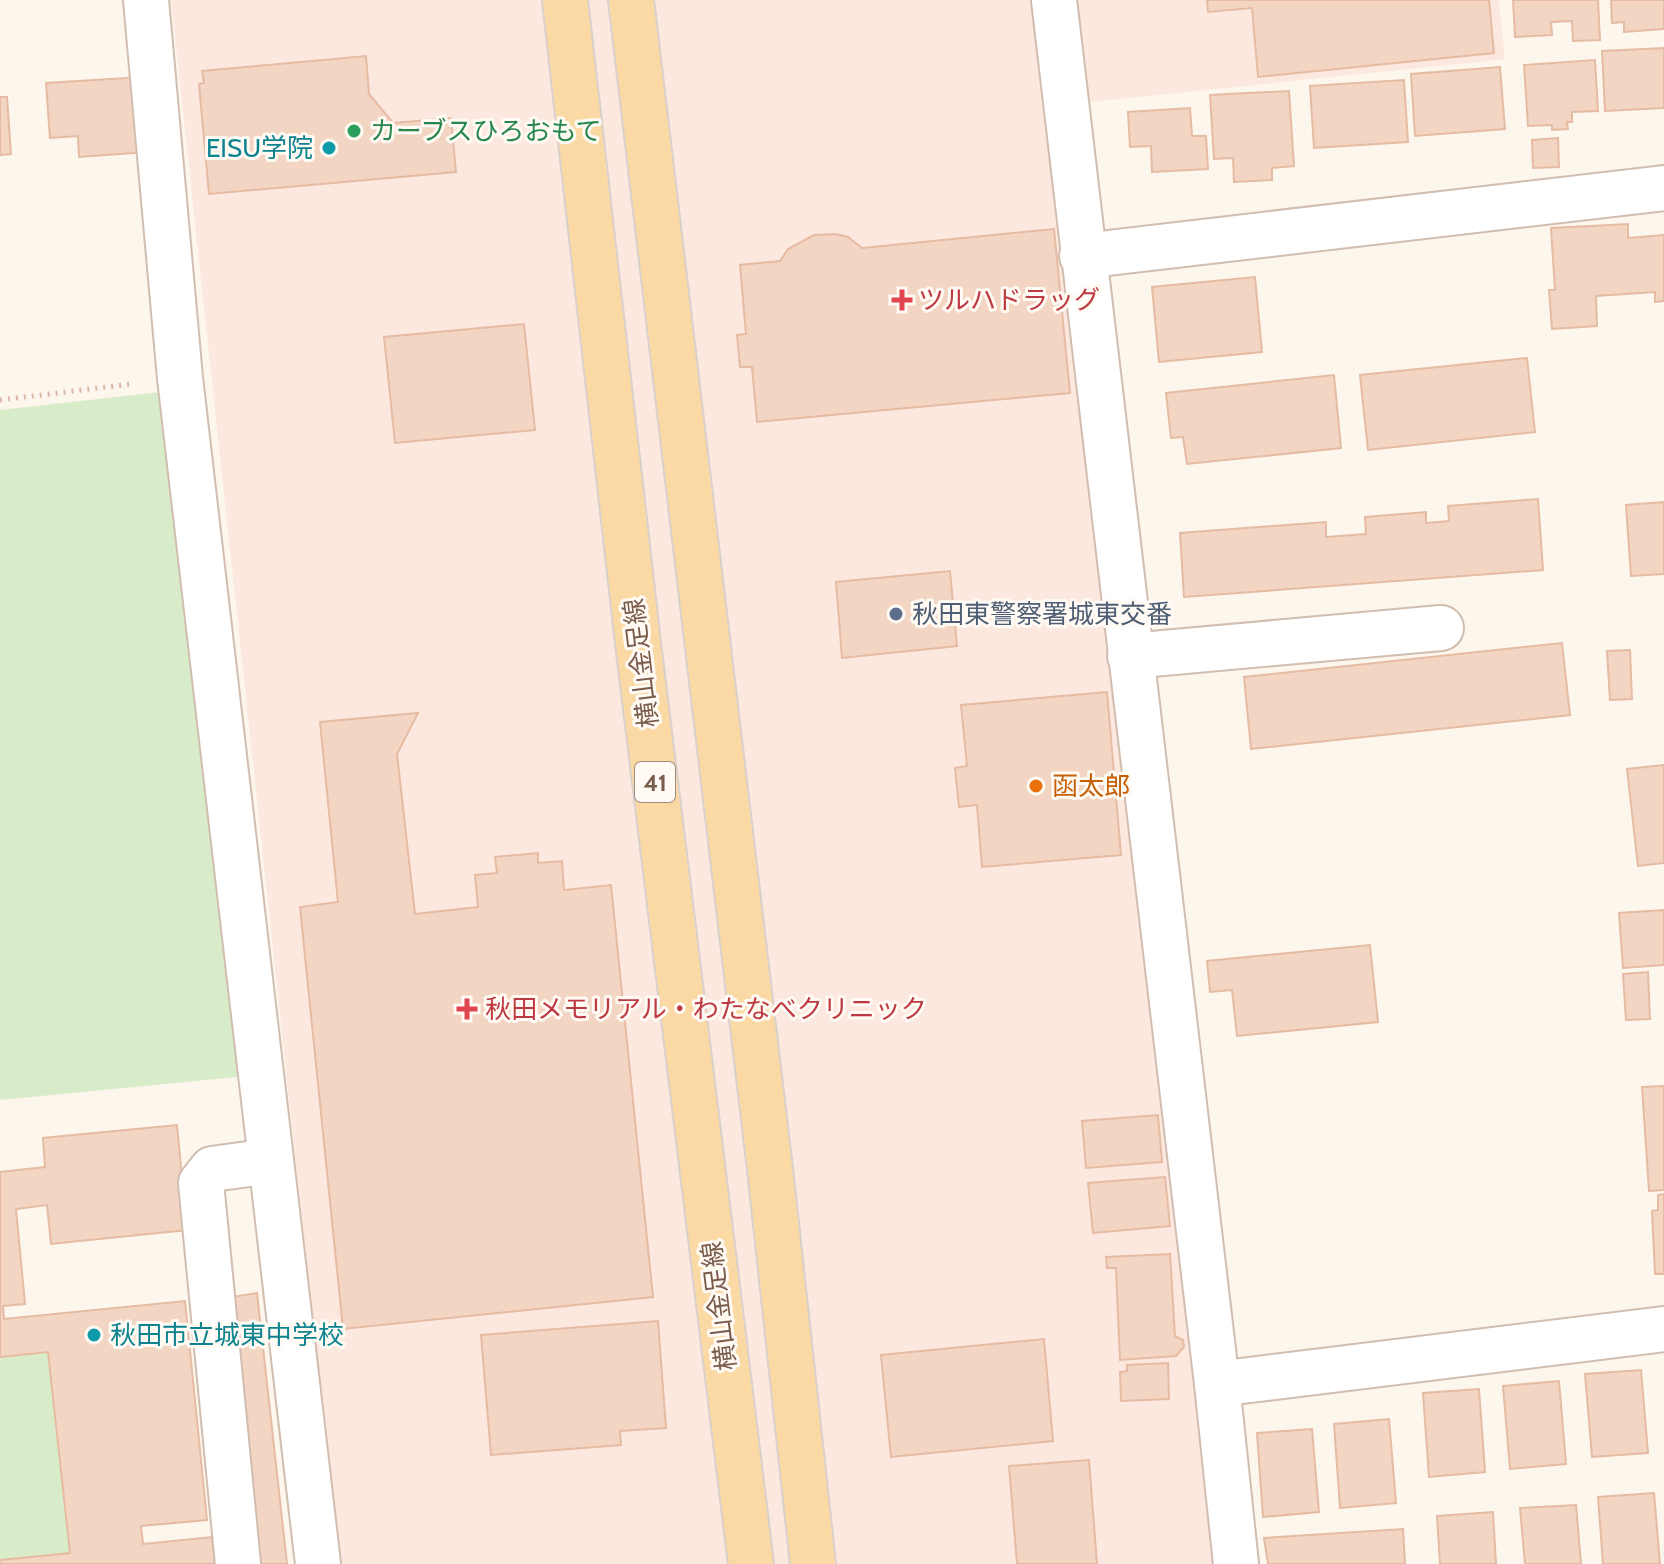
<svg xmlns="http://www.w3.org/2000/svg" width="1664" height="1564" viewBox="0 0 1664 1564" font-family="Cabin,'Noto Sans JP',sans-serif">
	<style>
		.commercial { fill: #fde8e0 }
		.green { fill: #d8ecc9 }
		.building { fill: #f3d5c3; stroke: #e6bba3; stroke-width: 2 }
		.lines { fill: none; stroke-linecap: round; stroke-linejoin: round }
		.minor-casing { stroke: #d1beb0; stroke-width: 48 }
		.major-casing { stroke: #dad1cd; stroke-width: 48 }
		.path { stroke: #d9b8a5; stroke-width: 5; stroke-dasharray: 2 6; stroke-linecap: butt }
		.minor { stroke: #fff; stroke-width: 44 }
		.major { stroke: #fbd9a5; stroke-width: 44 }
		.leisure-dot { fill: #2e9e5b; stroke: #fffaf3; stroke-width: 3 }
		.culture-dot { fill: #0f9aa8; stroke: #fffaf3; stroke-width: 3 }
		.health-dot { fill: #e0444e; stroke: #fffaf3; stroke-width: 3 }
		.service-dot { fill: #5c6f8a; stroke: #fffaf3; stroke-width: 3 }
		.food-dot { fill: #e8710a; stroke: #fffaf3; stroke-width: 3 }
		.labels { text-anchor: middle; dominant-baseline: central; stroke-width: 6; stroke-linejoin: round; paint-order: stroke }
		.shield { fill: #fffaf3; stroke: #a28b7f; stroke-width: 2 }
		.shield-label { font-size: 24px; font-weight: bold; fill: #7a5c4d }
		.leisure-label { font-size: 26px; fill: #27864d; stroke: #fffaf3; text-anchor: start }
		.culture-label { font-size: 26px; fill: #0d838f; stroke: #fffaf3; text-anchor: end }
		.health-label { font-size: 26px; fill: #be3a42; stroke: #fffaf3; text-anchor: start }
		.service-label { font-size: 26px; fill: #4e5e75; stroke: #fffaf3; text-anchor: start }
		.street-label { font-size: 26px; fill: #7a5c4d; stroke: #fffaf3 }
		.food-label { font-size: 26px; fill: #c56008; stroke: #fffaf3; text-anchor: start }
	</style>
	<rect width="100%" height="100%" fill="#fdf6ec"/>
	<polygon class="commercial" points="171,0 1499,0 1505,59 1090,102 1096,214 1258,1564 339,1564"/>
	<g class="green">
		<polygon points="170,391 247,1076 0,1100 0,410"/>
		<polygon points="48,1352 70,1553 0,1560 0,1357"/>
	</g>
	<g class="building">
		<polygon points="1207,0 1489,0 1494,53 1258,77 1252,8 1208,12"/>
		<polygon points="1513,0 1598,0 1600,40 1573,41 1572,21 1551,22 1552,35 1515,37"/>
		<polygon points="1611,0 1664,0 1664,29 1624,32 1624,22 1612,23"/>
		<polygon points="1664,48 1664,108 1605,111 1602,51"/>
		<polygon points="366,56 369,94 393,123 451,118 456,172 209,194 199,84 204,83 202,71"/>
		<polygon points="1595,60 1598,111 1572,112 1572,122 1567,122 1568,129 1552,130 1552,125 1528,126 1524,65"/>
		<polygon points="1500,67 1505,129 1415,136 1411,74"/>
		<polygon points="143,77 147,152 79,157 78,136 50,138 46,83"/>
		<polygon points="1404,80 1408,142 1314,148 1310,86"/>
		<polygon points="1289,91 1294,166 1272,168 1272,180 1234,182 1233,158 1214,159 1210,95"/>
		<polygon points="0,97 7,97 11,154 0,155"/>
		<polygon points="1190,108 1192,136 1206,136 1208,169 1152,172 1151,146 1130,147 1128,112"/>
		<polygon points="1558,138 1559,167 1533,168 1532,140"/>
		<polygon points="1628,224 1628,238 1664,235 1664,301 1655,302 1655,292 1596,296 1597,326 1552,329 1549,290 1555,290 1551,228"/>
		<polygon points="1054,229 1070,393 757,422 752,367 740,367 737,335 746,334 740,265 780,261 788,249 814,235 836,234 848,237 862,248"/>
		<polygon points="1255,277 1262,352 1159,362 1152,287"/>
		<polygon points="524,324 535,430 395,443 384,337"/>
		<polygon points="1527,358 1535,432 1368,450 1360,375"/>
		<polygon points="1334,375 1341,448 1187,464 1183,437 1171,438 1166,393"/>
		<polygon points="1538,499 1543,570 1184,597 1180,533 1326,522 1326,537 1366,534 1365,517 1426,512 1426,523 1449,521 1448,506"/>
		<polygon points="1664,502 1664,574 1631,576 1626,505"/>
		<polygon points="950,571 957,646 842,658 836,582"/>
		<polygon points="1562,643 1570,715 1251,749 1244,677"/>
		<polygon points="1630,650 1632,699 1610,700 1607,651"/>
		<polygon points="1107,692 1121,855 982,867 977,805 959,807 955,768 967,766 961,705"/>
		<polygon points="418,713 397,754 415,914 478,907 475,875 497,873 495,857 538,853 538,863 562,861 564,890 611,885 653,1297 343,1329 300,907 338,902 320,722"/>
		<polygon points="1664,765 1664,863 1638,866 1627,769"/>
		<polygon points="1664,910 1664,965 1623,968 1619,913"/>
		<polygon points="1370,945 1378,1022 1237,1036 1232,990 1210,992 1207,961"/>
		<polygon points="1648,972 1650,1019 1626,1020 1623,974"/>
		<polygon points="1664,1086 1664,1190 1649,1191 1642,1087"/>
		<polygon points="1158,1115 1162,1162 1086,1168 1082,1121"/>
		<polygon points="177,1125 187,1230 51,1244 47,1205 16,1209 25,1304 3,1306 4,1319 185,1301 207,1520 141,1526 143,1544 212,1537 215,1564 0,1564 0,1560 70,1553 48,1352 0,1357 0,1172 45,1167 43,1138"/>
		<polygon points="1165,1177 1170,1226 1093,1233 1088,1183"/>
		<polygon points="1664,1194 1664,1274 1655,1274 1652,1211 1658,1210 1658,1195"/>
		<polygon points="1170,1254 1175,1336 1183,1340 1184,1347 1176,1356 1120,1360 1116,1268 1107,1268 1106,1257"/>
		<polygon points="257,1293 287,1564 254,1564 225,1298"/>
		<polygon points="658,1321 666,1428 620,1431 621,1445 491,1455 481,1335"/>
		<polygon points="1044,1339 1053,1441 891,1457 881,1355"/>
		<polygon points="1168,1363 1169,1399 1121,1401 1120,1372 1127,1371 1127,1365"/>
		<polygon points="1641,1370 1648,1453 1592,1457 1585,1374"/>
		<polygon points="1559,1381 1566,1464 1510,1469 1503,1386"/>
		<polygon points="1479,1389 1485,1472 1429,1477 1423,1393"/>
		<polygon points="1389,1419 1396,1503 1340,1508 1334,1424"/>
		<polygon points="1312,1429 1319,1512 1263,1517 1257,1433"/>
		<polygon points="1089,1460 1097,1564 1017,1564 1009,1466"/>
		<polygon points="1654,1493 1660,1564 1603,1564 1598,1497"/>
		<polygon points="1576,1505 1581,1564 1525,1564 1520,1508"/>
		<polygon points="1493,1512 1496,1564 1440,1564 1437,1516"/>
		<polygon points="1403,1529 1405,1564 1268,1564 1264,1538"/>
	</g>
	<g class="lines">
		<g class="minor-casing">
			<g id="minor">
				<polyline points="146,0 180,378 318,1564"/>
				<polyline points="1054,0 1217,1384 1236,1564"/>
				<polyline points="1082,256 1664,188"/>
				<polyline points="1130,656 1441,628"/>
				<polyline points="1217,1384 1664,1329"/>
				<polyline points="238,1564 201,1183 212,1169 271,1161"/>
			</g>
		</g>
		<g class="major-casing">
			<g id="major">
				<polyline points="565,0 638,643 751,1564"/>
				<polyline points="631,0 770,1169 813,1564"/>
			</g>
		</g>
		<polyline class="path" points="0,400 131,384"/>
		<use href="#minor" class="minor"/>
		<use href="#major" class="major"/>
	</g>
	<circle class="leisure-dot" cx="354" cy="131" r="8"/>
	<g class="culture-dot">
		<circle cx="329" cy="148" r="8"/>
		<circle cx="94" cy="1335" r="8"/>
	</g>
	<g class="health-dot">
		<path d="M898 288h8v8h8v8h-8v8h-8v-8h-8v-8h8z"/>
		<path d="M463 997h8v8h8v8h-8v8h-8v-8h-8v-8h8z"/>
	</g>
	<circle class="service-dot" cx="896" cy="614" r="8"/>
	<circle class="food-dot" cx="1036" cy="786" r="8"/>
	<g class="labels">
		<rect class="shield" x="635" y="762" width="40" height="40" rx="6"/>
		<g class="shield-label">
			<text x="655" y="782">41</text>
		</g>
		<g class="leisure-label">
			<text x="370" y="131">カーブスひろおもて</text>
		</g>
		<g class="culture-label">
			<text x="313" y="148">EISU学院</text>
			<text x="110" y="1335" text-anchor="start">秋田市立城東中学校</text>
		</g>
		<g class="health-label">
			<text x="918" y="300">ツルハドラッグ</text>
			<text x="485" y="1009">秋田メモリアル・わたなべクリニック</text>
		</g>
		<g class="service-label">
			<text x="912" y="614">秋田東警察署城東交番</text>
		</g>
		<g class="street-label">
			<text transform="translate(641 663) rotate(-97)">横山金足線</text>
			<text transform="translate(719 1306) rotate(-97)">横山金足線</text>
		</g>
		<g class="food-label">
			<text x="1052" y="786">函太郎</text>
		</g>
	</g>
</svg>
